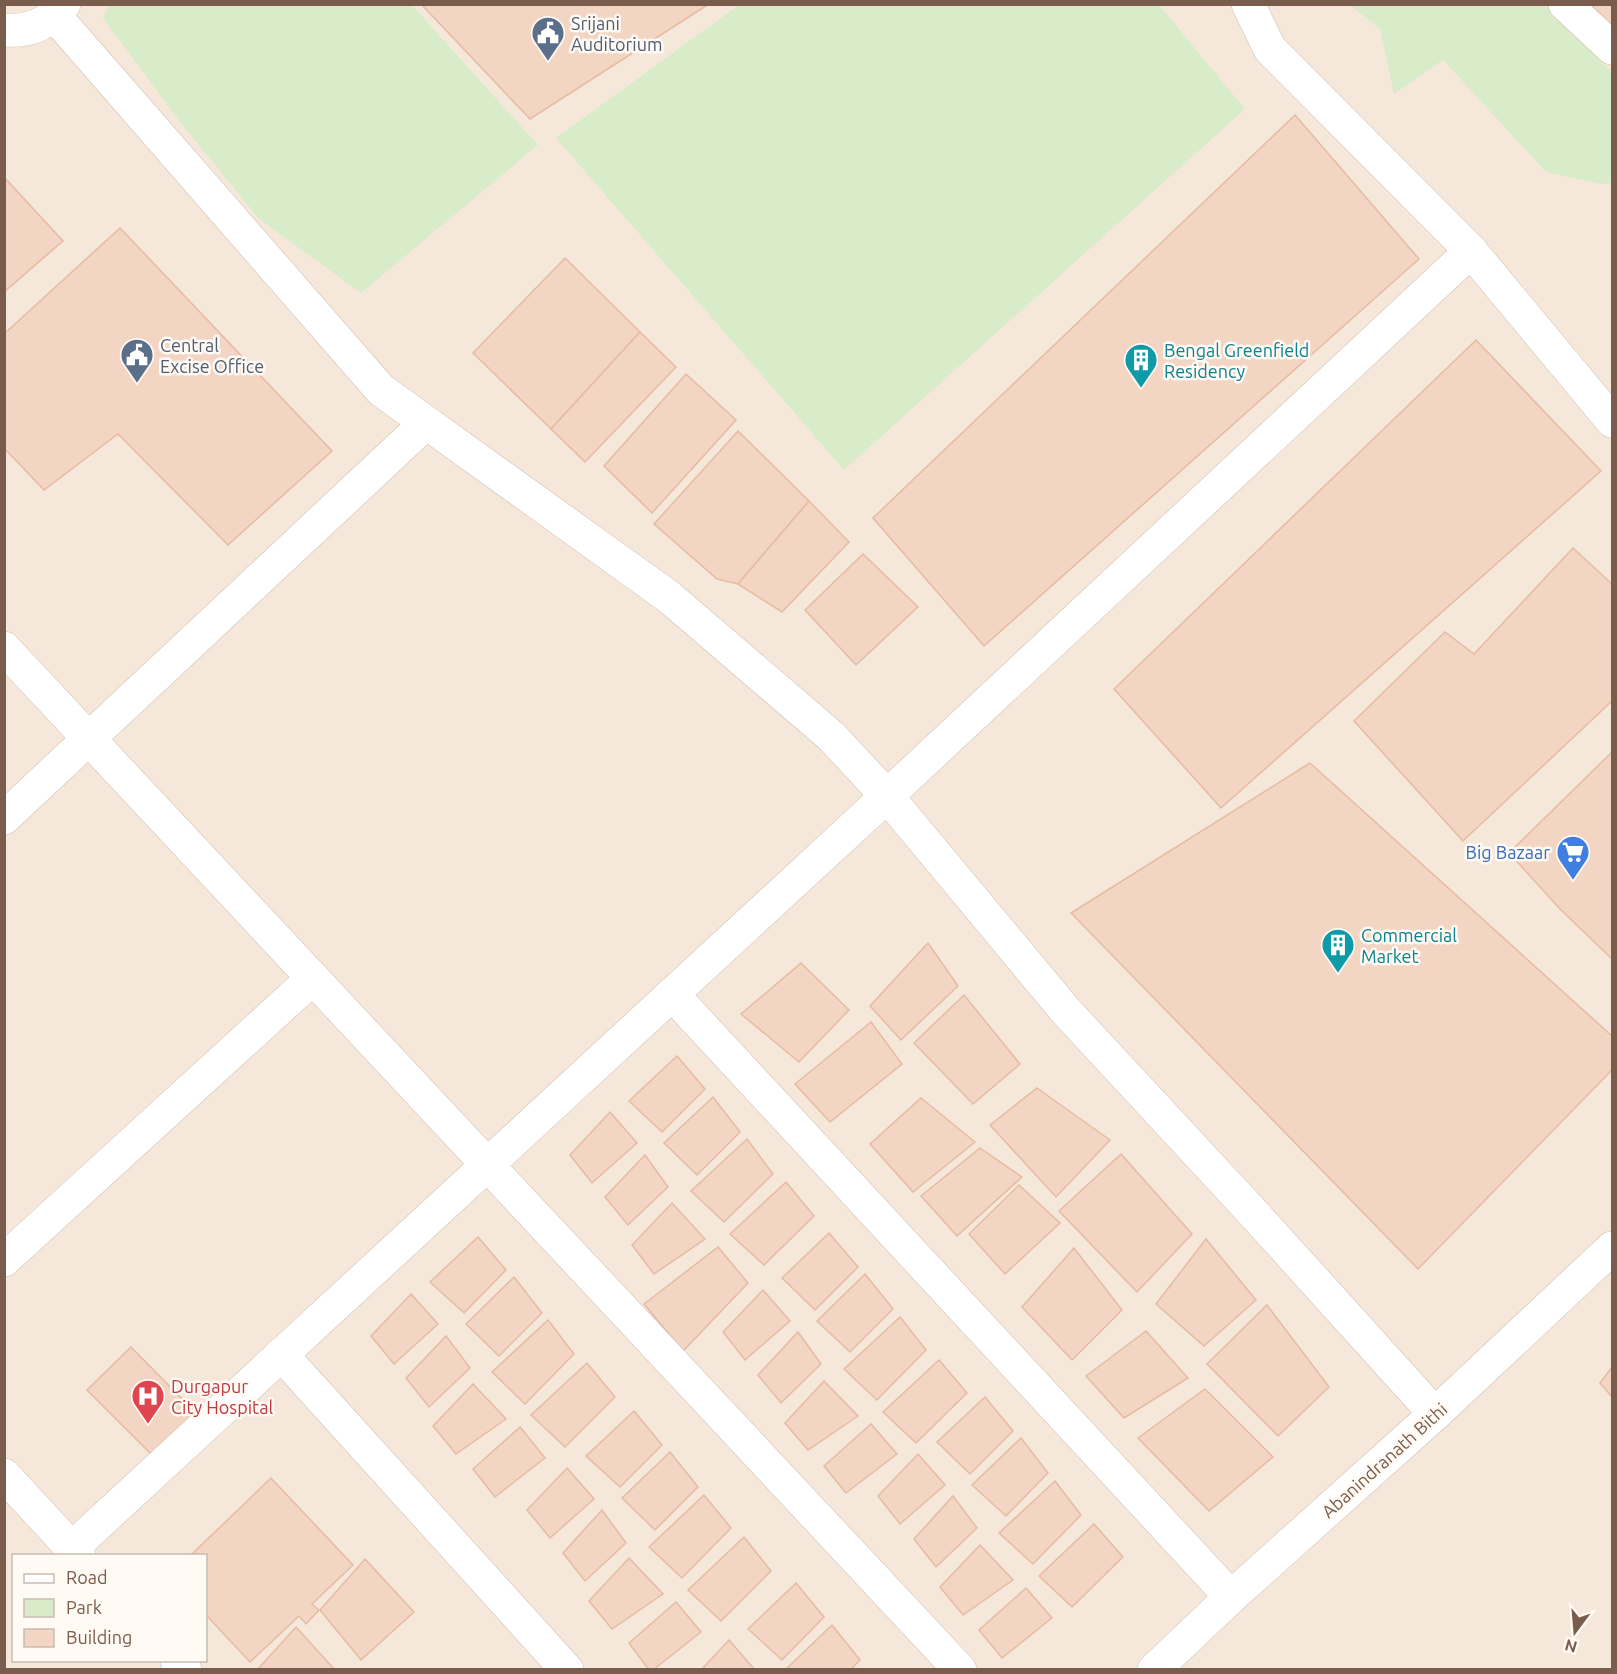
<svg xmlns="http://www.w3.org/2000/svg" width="1617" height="1674" viewBox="0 0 1617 1674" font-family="Ubuntu,sans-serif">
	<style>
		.residential { fill: #f5e8da; fill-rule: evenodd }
		.green { fill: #d8ecc9 }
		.building { fill: #f3d5c3; stroke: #e6bba3; stroke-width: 1.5 }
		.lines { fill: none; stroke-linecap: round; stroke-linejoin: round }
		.street-casing { stroke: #d1beb0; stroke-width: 34 }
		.secondary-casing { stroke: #d6c0b0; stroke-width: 34 }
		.street { stroke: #fff; stroke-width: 33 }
		.secondary { stroke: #fff; stroke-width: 33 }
		.labels { text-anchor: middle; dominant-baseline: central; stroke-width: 5; stroke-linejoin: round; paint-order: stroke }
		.service-label { font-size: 18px; fill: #4e5e75; stroke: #fffaf3; text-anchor: start }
		.culture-label { font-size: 18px; fill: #0d838f; stroke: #fffaf3; text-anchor: start }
		.shop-label { font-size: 18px; fill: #366cbe; stroke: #fffaf3; text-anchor: end }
		.health-label { font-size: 18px; fill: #be3a42; stroke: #fffaf3; text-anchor: start }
		.street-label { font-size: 18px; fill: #7a5c4d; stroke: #fffaf3 }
	</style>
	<rect width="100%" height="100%" fill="#fdf6ec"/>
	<path class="residential" d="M 5,5 L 1612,5 L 1612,1669 L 5,1670 ZM 14,1556 L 206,1556 L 206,1660 L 14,1660 Z"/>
	<g class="green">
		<polygon points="740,4 1159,5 1245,109 844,470 556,138"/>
		<polygon points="109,5 412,5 538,145 361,293 259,219 180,122 103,18"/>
		<polygon points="1350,5 1547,5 1612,73 1612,183 1601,184 1546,172 1443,60 1394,94 1380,29"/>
	</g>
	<g class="building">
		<polygon points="421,4 709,4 530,119"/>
		<polygon points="1594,4 1612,4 1612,26 1593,7"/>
		<polygon points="1295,115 1419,259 984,646 873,518"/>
		<polygon points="4,177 63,241 4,292"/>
		<polygon points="120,228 332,451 228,545 118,434 44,490 4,448 4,334"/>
		<polygon points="565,258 640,332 551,429 473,353"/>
		<polygon points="640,332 676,367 585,462 551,429"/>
		<polygon points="1476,340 1601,471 1221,808 1114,689"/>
		<polygon points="686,374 736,420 652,513 604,466"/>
		<polygon points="738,431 809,501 738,584 717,579 654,524"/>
		<polygon points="809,501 849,542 782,612 738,584"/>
		<polygon points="1573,548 1612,584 1612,701 1463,841 1354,721 1445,632 1474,654"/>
		<polygon points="863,554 918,607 856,665 805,610"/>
		<polygon points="1612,752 1612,959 1560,909 1509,853"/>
		<polygon points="1310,763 1612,1036 1612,1070 1418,1269 1071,913"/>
		<polygon points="928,943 958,986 901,1040 870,1006"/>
		<polygon points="801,963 849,1010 799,1062 741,1014"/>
		<polygon points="964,995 1020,1064 973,1104 914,1043"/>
		<polygon points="871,1022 902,1064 830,1122 795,1084"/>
		<polygon points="677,1056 705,1089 662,1132 629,1101"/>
		<polygon points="1037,1088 1110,1140 1056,1197 990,1125"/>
		<polygon points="713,1097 740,1132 697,1175 664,1143"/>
		<polygon points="921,1098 975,1142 913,1192 870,1144"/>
		<polygon points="610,1112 637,1143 592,1183 570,1155"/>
		<polygon points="747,1139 773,1174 724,1222 691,1191"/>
		<polygon points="980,1148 1022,1177 957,1236 921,1196"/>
		<polygon points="1121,1154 1192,1234 1137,1292 1059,1211"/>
		<polygon points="645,1155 668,1187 628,1225 605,1197"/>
		<polygon points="786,1182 814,1216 764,1265 730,1234"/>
		<polygon points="1019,1185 1060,1223 1005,1274 969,1234"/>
		<polygon points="672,1203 705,1239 654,1274 632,1245"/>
		<polygon points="829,1233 858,1267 815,1310 782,1278"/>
		<polygon points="478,1237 506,1270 464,1313 430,1282"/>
		<polygon points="1206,1239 1256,1300 1204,1346 1156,1304"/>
		<polygon points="718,1247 748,1283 683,1351 644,1304"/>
		<polygon points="1074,1248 1122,1310 1072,1360 1022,1307"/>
		<polygon points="865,1274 893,1309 850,1352 817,1321"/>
		<polygon points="514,1277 542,1313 499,1356 466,1324"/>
		<polygon points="763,1290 790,1321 745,1360 723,1332"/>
		<polygon points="411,1294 438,1324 394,1364 371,1336"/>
		<polygon points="1267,1305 1329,1387 1278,1436 1207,1364"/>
		<polygon points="900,1317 926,1350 877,1400 844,1369"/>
		<polygon points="548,1320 574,1354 525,1404 492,1372"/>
		<polygon points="1146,1331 1188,1378 1124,1418 1086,1376"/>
		<polygon points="798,1332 821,1364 781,1403 758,1375"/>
		<polygon points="446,1336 470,1368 429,1407 406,1378"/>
		<polygon points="131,1347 195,1412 152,1455 87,1390"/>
		<polygon points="939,1360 967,1393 916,1443 883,1412"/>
		<polygon points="587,1363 615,1397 565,1447 531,1415"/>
		<polygon points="1612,1367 1612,1397 1600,1383"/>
		<polygon points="824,1381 858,1416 808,1450 785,1423"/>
		<polygon points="473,1384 506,1419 456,1454 433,1426"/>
		<polygon points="1205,1389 1273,1457 1209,1511 1138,1438"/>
		<polygon points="985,1397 1013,1431 970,1474 937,1442"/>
		<polygon points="634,1411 662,1445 620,1487 586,1456"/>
		<polygon points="871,1424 897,1454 846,1493 824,1466"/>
		<polygon points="520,1427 545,1458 495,1497 473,1469"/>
		<polygon points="1021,1438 1048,1473 1006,1516 972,1485"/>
		<polygon points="670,1452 698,1487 655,1530 622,1498"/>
		<polygon points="918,1454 945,1485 900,1524 878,1496"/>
		<polygon points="567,1468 594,1499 550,1538 527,1510"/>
		<polygon points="271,1478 353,1565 312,1604 319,1610 306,1624 299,1616 250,1662 206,1615 206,1556 190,1556"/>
		<polygon points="1055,1481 1081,1515 1033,1564 999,1533"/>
		<polygon points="704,1495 731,1528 682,1578 649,1547"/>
		<polygon points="953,1496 977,1528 936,1567 914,1539"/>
		<polygon points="602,1510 626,1543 585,1581 563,1553"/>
		<polygon points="1094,1524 1123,1557 1072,1607 1039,1576"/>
		<polygon points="744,1537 771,1571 721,1621 688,1590"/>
		<polygon points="980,1545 1013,1580 963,1615 940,1587"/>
		<polygon points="629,1558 663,1594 612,1629 589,1601"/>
		<polygon points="365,1559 414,1612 361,1660 320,1610"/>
		<polygon points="796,1583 824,1617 782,1660 748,1629"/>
		<polygon points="1026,1588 1052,1618 1002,1658 979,1630"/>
		<polygon points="676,1602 701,1632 653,1670 649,1670 629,1643"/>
		<polygon points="832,1625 860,1660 850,1670 785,1670"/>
		<polygon points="296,1627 335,1670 257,1670"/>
		<polygon points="729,1640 755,1670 701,1670"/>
	</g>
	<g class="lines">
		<g class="street-casing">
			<g id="street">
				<polyline points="1248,4 1270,49 1471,251 1612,421"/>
				<polyline points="1565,4 1612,48"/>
				<polyline points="55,16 381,390 669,597 831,736 887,796 1065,1010 1256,1216 1435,1414"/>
				<polyline points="4,648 960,1670"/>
				<polyline points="4,818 426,423"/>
				<polyline points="672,994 1231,1597"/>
				<polyline points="4,1260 313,978"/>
				<polyline points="281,1354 567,1670"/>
				<polyline points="4,1475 79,1556"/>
				<polyline points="72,1548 887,796 1471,251"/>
				<polyline points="177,1660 185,1670"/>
				<polyline points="1154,1670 1231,1597 1435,1414 1612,1248"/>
			</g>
		</g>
		<g class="secondary-casing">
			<path id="secondary" d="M 4,30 C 30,32 48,24 64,4"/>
		</g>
		<use href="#street" class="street"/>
		<use href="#secondary" class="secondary"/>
	</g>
	<defs>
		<g id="civic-pin" transform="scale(1.725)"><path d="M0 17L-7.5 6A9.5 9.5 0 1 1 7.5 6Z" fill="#5c6f8a" stroke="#fffaf3"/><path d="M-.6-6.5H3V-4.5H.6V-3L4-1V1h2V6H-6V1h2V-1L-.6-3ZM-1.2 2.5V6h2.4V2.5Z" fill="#fff"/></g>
		<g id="building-pin" transform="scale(1.725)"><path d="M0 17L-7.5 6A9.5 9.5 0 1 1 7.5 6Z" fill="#0f9aa8" stroke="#fffaf3"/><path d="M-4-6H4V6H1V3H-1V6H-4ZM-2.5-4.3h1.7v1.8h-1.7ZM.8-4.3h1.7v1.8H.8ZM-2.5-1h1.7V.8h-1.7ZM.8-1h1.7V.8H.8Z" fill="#fff"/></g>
		<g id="supermarket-pin" transform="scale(1.725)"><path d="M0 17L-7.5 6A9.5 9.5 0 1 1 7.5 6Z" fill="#3f7fe0" stroke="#fffaf3"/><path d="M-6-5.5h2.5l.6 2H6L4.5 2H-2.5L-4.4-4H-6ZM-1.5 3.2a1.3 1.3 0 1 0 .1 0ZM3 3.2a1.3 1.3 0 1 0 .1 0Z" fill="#fff"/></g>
		<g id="hospital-pin" transform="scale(1.725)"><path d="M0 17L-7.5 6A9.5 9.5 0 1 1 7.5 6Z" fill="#e0444e" stroke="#fffaf3"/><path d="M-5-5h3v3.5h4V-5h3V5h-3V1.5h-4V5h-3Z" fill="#fff"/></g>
	</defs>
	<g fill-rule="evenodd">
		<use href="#civic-pin" x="548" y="33"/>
		<use href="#civic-pin" x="137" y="355"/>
		<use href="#building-pin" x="1141" y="360"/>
		<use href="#supermarket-pin" x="1573" y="852"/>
		<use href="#building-pin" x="1338" y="945"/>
		<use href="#hospital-pin" x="148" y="1396"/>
	</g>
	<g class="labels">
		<g class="service-label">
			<text x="571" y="23">Srijani<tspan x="571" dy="21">Auditorium</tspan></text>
			<text x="160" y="345">Central<tspan x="160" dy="21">Excise Office</tspan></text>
		</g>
		<g class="culture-label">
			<text x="1164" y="350">Bengal Greenfield<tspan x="1164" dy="21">Residency</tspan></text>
			<text x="1361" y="935">Commercial<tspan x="1361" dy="21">Market</tspan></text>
		</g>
		<g class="shop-label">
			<text x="1550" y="852">Big Bazaar</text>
		</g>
		<g class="health-label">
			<text x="171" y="1386">Durgapur<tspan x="171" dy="21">City Hospital</tspan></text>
		</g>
		<g class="street-label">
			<text transform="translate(1384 1460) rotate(-42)">Abanindranath Bithi</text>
		</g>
	</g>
	<rect width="1617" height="1674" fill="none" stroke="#7a5c4d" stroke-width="12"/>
	<rect x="12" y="1554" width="195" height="108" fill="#fffaf3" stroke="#cabbb1" stroke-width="1.5"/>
	<rect x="24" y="1574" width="30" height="9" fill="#ffffff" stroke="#cabbb1" stroke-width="1.5"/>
	<text x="66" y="1584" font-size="18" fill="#7a5c4d">Road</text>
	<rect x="24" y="1599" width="30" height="18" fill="#d8ecc9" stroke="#cabbb1" stroke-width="1.5"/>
	<text x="66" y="1614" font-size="18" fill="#7a5c4d">Park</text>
	<rect x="24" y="1629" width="30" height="18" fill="#f3d5c3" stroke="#cabbb1" stroke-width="1.5"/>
	<text x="66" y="1644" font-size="18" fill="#7a5c4d">Building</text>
	<g transform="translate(1575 1632) rotate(196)" stroke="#fffaf3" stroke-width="4.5" paint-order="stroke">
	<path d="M0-4.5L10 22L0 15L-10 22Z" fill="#7a5c4d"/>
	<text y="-9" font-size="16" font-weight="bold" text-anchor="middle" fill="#7a5c4d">N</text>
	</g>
</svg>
